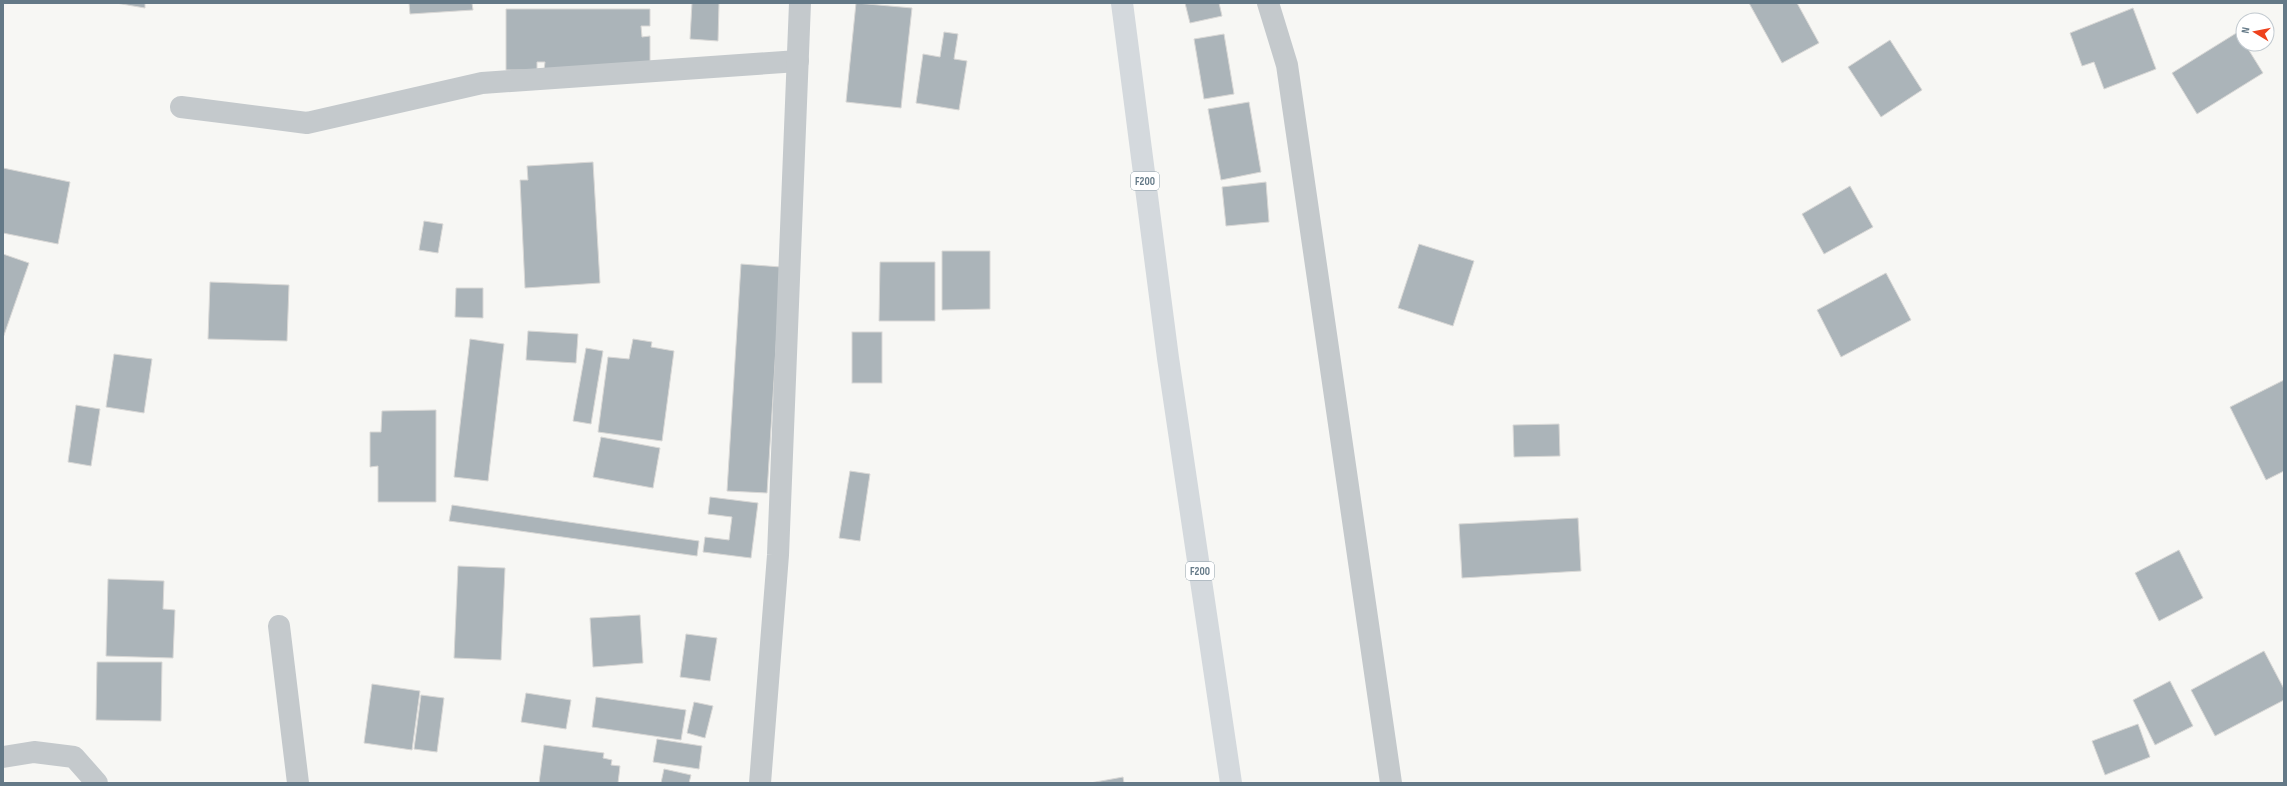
<svg xmlns="http://www.w3.org/2000/svg" width="2287" height="786" viewBox="0 0 2287 786" font-family="'Sofia Sans Condensed',sans-serif">
	<style>
		.building { fill: #abb4b9; stroke: #d9d8d6 }
		.lines { fill: none; stroke-linecap: round; stroke-linejoin: round }
		.minor { stroke: #c4c9cc; stroke-width: 22 }
		.major { stroke: #d4d9dd; stroke-width: 22 }
		.labels { text-anchor: middle; dominant-baseline: central; stroke-width: 4; stroke-linejoin: round; paint-order: stroke }
		.shield { fill: #fff; stroke: #92a1ab; stroke-width: 1 }
		.shield-label { font-size: 11px; font-weight: bold; fill: #647987 }
	</style>
	<rect width="100%" height="100%" fill="#f7f7f4"/>
	<g class="building">
		<polygon points="116,3 145,3 145,8"/>
		<polygon points="409,3 472,3 473,10 410,14"/>
		<polygon points="692,3 719,3 718,41 690,39"/>
		<polygon points="856,3 912,8 901,108 846,102"/>
		<polygon points="1185,3 1219,3 1222,16 1190,23"/>
		<polygon points="1749,3 1797,3 1819,43 1782,63"/>
		<polygon points="2133,8 2156,69 2104,89 2094,62 2082,66 2070,33"/>
		<polygon points="506,9 650,9 650,26 641,26 642,37 650,36 650,70 544,70 545,62 537,62 537,70 506,70"/>
		<polygon points="944,32 958,34 954,59 967,61 959,110 916,103 923,54 940,57"/>
		<polygon points="2238,32 2243,44 2245,44 2263,73 2197,114 2172,73"/>
		<polygon points="1224,34 1234,94 1204,99 1194,39"/>
		<polygon points="1890,40 1922,90 1881,117 1848,67"/>
		<polygon points="1249,102 1261,172 1221,180 1208,109"/>
		<polygon points="593,162 600,283 525,288 520,180 528,180 527,166"/>
		<polygon points="3,168 70,182 58,244 3,233"/>
		<polygon points="1266,182 1269,222 1226,226 1222,187"/>
		<polygon points="1850,186 1873,227 1824,254 1802,214"/>
		<polygon points="424,221 443,224 438,253 419,250"/>
		<polygon points="1419,244 1474,261 1453,326 1398,308"/>
		<polygon points="942,251 990,251 990,309 942,310"/>
		<polygon points="3,254 29,263 3,338"/>
		<polygon points="880,262 935,262 935,321 879,321"/>
		<polygon points="741,264 781,267 767,493 727,491"/>
		<polygon points="1886,273 1911,320 1841,357 1817,310"/>
		<polygon points="210,282 289,285 287,341 208,339"/>
		<polygon points="456,288 483,288 483,318 455,317"/>
		<polygon points="528,331 578,334 576,363 526,360"/>
		<rect x="852" y="332" width="30" height="51"/>
		<polygon points="470,339 504,344 488,481 454,477"/>
		<polygon points="633,339 652,342 651,347 674,351 662,441 598,432 608,357 629,359"/>
		<polygon points="586,348 603,351 591,424 573,421"/>
		<polygon points="114,354 152,359 144,413 106,407"/>
		<polygon points="2284,380 2284,471 2266,480 2230,407"/>
		<polygon points="76,405 100,409 91,466 68,462"/>
		<polygon points="436,410 436,502 378,502 378,466 370,467 370,432 381,432 382,411"/>
		<polygon points="1559,424 1560,456 1514,457 1513,425"/>
		<polygon points="601,437 660,448 653,488 593,477"/>
		<polygon points="850,471 870,474 860,541 839,538"/>
		<polygon points="710,497 758,503 751,558 703,552 705,537 729,540 732,517 708,514"/>
		<polygon points="452,505 699,541 697,556 449,521"/>
		<polygon points="1578,518 1581,571 1462,578 1459,524"/>
		<polygon points="2179,550 2203,598 2159,621 2135,573"/>
		<polygon points="458,566 505,568 501,660 454,658"/>
		<polygon points="108,579 164,581 163,609 175,610 173,658 106,656"/>
		<polygon points="640,615 643,663 593,667 590,618"/>
		<polygon points="686,634 717,638 710,681 680,677"/>
		<polygon points="2264,651 2284,689 2284,700 2215,736 2191,690"/>
		<polygon points="97,662 162,662 161,721 96,720"/>
		<polygon points="2170,681 2193,726 2155,745 2133,700"/>
		<polygon points="372,684 420,691 412,750 364,743"/>
		<polygon points="526,693 571,700 566,729 521,722"/>
		<polygon points="421,695 444,698 437,752 414,749"/>
		<polygon points="596,697 686,710 681,740 592,727"/>
		<polygon points="694,702 713,706 705,738 687,733"/>
		<polygon points="2138,724 2150,757 2105,775 2092,741"/>
		<polygon points="657,739 702,746 699,769 653,762"/>
		<polygon points="544,745 604,753 603,758 612,760 611,765 620,766 618,783 539,783"/>
		<polygon points="664,769 691,775 689,783 661,783"/>
		<polygon points="1123,777 1124,783 1090,783"/>
	</g>
	<g class="lines">
		<g class="minor">
			<polyline points="1268,3 1287,65 1391,783"/>
			<polyline points="181,107 307,123 482,83 798,61"/>
			<polyline points="279,626 298,783"/>
			<polyline points="3,757 34,752 74,757 97,783"/>
			<polyline points="760,783 778,555 800,3"/>
		</g>
		<polyline class="major" points="1122,3 1168,358 1231,783"/>
	</g>
	<g class="labels">
		<g class="shield">
			<rect x="1131" y="172" width="28" height="18" rx="3"/>
			<rect x="1186" y="562" width="28" height="18" rx="3"/>
		</g>
		<g class="shield-label">
			<text x="1145" y="181">F200</text>
			<text x="1200" y="571">F200</text>
		</g>
	</g>
	<rect width="2287" height="786" fill="none" stroke="#647987" stroke-width="8"/>
	<g transform="translate(2255 32) rotate(280)"><circle r="19" fill="#ffffff" stroke="#c1c9cf"/>
	<path d="M0-3L7 15L0 10L-7 15Z" fill="#ee421d"/>
	<text y="-6" font-size="11" font-weight="bold" text-anchor="middle" fill="#647987">N</text>
	</g>
</svg>
